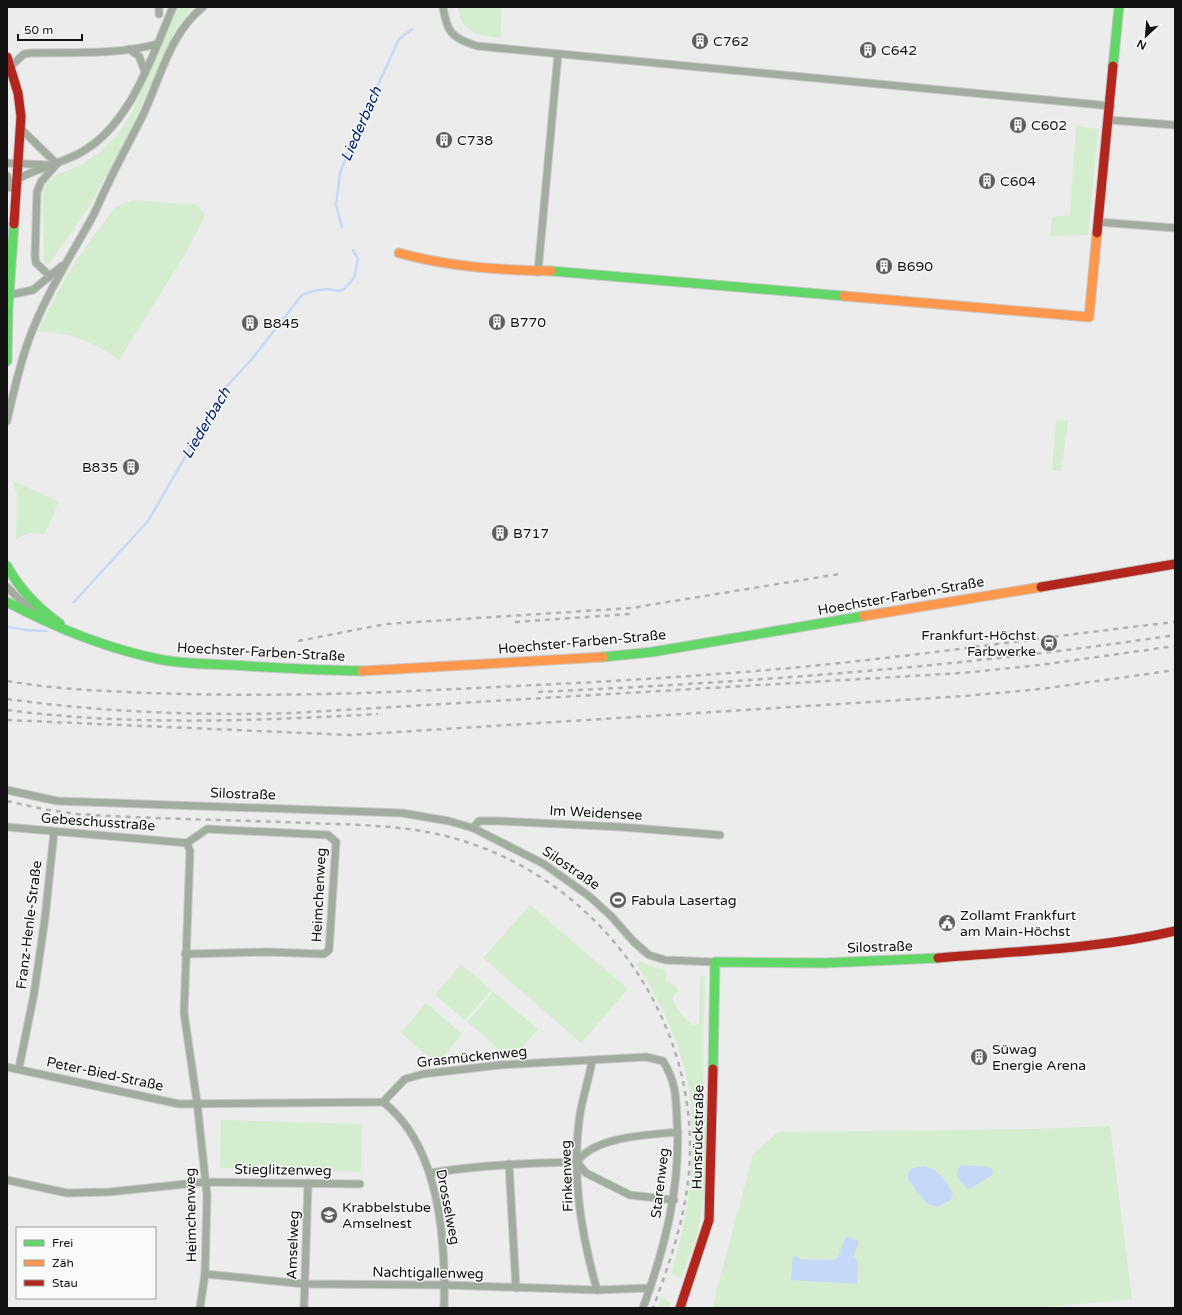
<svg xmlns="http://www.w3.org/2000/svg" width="1182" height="1315" viewBox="0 0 1182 1315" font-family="'Varela Round',sans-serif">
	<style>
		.green { fill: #d4edce }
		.water { fill: #c6d8f8 }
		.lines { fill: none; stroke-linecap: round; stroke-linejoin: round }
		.stream { stroke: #c6d8f8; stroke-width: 2.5 }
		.street-casing { stroke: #c8c9c8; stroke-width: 9 }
		.fast-casing { stroke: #c8c9c8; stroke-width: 11 }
		.slow-casing { stroke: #c8c9c8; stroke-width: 11 }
		.jam-casing { stroke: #c8c9c8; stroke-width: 11 }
		.street { stroke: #a3aca0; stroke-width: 7 }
		.fast { stroke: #63d668; stroke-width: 9 }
		.slow { stroke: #ff974d; stroke-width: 9 }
		.jam { stroke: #b3261e; stroke-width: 9 }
		.rail { stroke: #afb3af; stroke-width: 2.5; stroke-dasharray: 5 5; stroke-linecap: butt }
		.labels { text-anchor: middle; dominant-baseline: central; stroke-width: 3; stroke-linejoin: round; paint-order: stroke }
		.poi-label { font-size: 14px; fill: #111211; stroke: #f8fbf8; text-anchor: start }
		.street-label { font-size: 14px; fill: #111211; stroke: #f8fbf8 }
		.water-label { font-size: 15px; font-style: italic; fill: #002276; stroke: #f8fbf8 }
	</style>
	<rect width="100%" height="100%" fill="#ebeceb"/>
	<g class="green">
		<polygon points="178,7 193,7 174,32 124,144 87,210 48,265 44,261 43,193 47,182 56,175 79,166 100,152 117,136 132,112"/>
		<path d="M 458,7 L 502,7 L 500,38 C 477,35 461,33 458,7 Z"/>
		<polygon points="1076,126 1098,129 1088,235 1050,236 1052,217 1070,215"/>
		<path d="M 132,200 L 197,205 L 205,216 L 185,254 L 119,360 C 95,342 69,332 38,332 L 54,298 L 75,262 L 115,207 Z"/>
		<polygon points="1056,420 1068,421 1061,471 1052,470"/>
		<path d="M 13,481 L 59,502 L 44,534 C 31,532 26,532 16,540 L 17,495 Z"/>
		<polygon points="530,905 628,989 581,1043 483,958"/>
		<path d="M 640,961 L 656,968 L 665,969 L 666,981 L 676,987 L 678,992 L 673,996 C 674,1008 684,1017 692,1025 L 699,1024 L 700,976 L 705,976 C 705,1003 703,1029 703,1055 C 703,1111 711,1168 700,1223 C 696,1242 688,1260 681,1278 L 671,1274 C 687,1221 695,1168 691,1112 C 690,1102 690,1091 688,1082 C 678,1039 661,1001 637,965 Z"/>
		<polygon points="461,964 491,990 465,1020 435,995"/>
		<polygon points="493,992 538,1029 512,1060 467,1022"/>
		<polygon points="426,1003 462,1034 437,1064 401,1033"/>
		<polygon points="221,1120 362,1124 361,1172 220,1168"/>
		<polygon points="1110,1126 1132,1299 1032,1308 712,1308 753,1154 778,1132 1033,1129"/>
		<polygon points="662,1297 671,1303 669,1308 657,1308"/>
	</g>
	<g class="water">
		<polygon points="960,1165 990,1167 993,1170 992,1175 970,1189 967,1189 957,1176"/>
		<path d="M 924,1166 C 939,1169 945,1180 953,1193 L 951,1200 L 938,1207 L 927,1204 L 909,1181 L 907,1174 L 913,1168 Z"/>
		<polygon points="846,1236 859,1241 854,1256 858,1262 857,1284 791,1280 793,1256 799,1257 799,1259 835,1260 839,1255"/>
	</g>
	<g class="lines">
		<g class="stream">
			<polyline points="342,227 336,205 340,173 351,144 399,39 412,29"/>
			<polyline points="74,602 148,521 225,388 251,360 302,295 313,291 326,289 339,291 344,289 354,278 356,269 358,259 353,250"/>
			<polyline points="7,627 26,630 46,631"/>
		</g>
		<g class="street-casing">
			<g id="street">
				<path d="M 443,7 C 447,33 452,38 477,46 L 1111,106"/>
				<polyline points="159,14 159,7"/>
				<polyline points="129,49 139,56 145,72"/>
				<path d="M 11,66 L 24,54 L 30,53 C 70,52 119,55 157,44"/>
				<polyline points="1109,120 1175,125"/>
				<polyline points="21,129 57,164"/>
				<polyline points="7,163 49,165"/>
				<polyline points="7,176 12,188"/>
				<path d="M 7,188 C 20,172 61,164 80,153 C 131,125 151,58 173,7"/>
				<polyline points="1098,222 1175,228"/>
				<polyline points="538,272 558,54"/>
				<polyline points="50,276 36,263 35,256 37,192 41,182 54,167"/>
				<polyline points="9,295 33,290 62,266"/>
				<path d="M 7,421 C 13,394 19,367 28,342 C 43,300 67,262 89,223 C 96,212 100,199 106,188 C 117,164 130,141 142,117 C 160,80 169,34 203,7"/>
				<polyline points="7,587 19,599 39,611"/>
				<polyline points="7,790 57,801 402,813 449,821 473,828 544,864 589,896 611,916 634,942 649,955 665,960 715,962"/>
				<polyline points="7,827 187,843"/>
				<polyline points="473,828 479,821 498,821 621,827 720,835"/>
				<polyline points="187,843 190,851 184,1013 197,1102 207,1195 205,1274 200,1308"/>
				<polyline points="185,954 267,952 324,954 329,950 336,842 328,835 207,829 187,843"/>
				<path d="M 592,1061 C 589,1079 583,1096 580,1114 C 571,1174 581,1233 597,1290"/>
				<path d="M 7,1067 L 179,1104 L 383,1102 L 405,1079 L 423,1074 L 500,1065 L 646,1057 L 663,1061 C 676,1082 676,1097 677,1121 C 681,1186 665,1247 643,1308"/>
				<polyline points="19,1068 34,994 45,918 54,832"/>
				<path d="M 383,1102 C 440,1146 446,1241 444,1308"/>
				<polyline points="577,1162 586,1173 630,1195 674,1200"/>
				<polyline points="509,1164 516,1288"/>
				<path d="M 430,1173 C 479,1165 527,1163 577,1162 C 594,1136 649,1135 678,1132"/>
				<polyline points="7,1180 67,1193 109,1192 205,1182 360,1184"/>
				<polyline points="205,1274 305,1284 445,1285 597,1290 650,1288"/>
				<polyline points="304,1308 308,1183"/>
			</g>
		</g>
		<g class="fast-casing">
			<g id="fast">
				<polyline points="1113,66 1119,7"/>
				<polyline points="551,271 844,296"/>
				<polyline points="7,361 8,309 14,224"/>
				<path d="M 7,566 C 20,590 38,608 60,624"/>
				<path d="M 7,602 C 54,627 105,648 158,659 C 181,664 206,664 231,665 C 274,668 318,670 362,671"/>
				<polyline points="603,657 652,652 864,616"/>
				<polyline points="713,1069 715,962 825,963 938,958"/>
			</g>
		</g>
		<g class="slow-casing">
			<g id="slow">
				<path d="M 399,253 C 449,267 499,270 551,271"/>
				<polyline points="844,296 1089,317 1097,233"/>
				<polyline points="864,616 1041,587"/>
				<polyline points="362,671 603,657"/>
			</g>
		</g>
		<g class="jam-casing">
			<g id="jam">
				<polyline points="7,57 18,93 21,116 14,224"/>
				<polyline points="1097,233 1113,66"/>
				<polyline points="1041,587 1175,564"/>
				<path d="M 938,958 C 1017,951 1098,949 1175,931"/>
				<polyline points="680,1308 709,1220 713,1069"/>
			</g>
		</g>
		<use href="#street" class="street"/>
		<use href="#fast" class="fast"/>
		<use href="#slow" class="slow"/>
		<use href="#jam" class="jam"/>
		<g class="rail">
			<polyline points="515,622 630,614"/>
			<polyline points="298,641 386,624 631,608 839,574"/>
			<path d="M 7,681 C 53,689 101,691 148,693 C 236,696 324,695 413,691 C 542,685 672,679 801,667 C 926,655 1050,636 1175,622"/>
			<path d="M 538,692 C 751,682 964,667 1175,635"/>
			<path d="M 7,699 C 102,712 197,716 292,713 L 962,673 L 1040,665 L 1175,646"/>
			<path d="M 7,710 C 131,726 254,721 378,714"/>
			<polyline points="7,720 350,735 965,696 1041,689 1175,670"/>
			<path d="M 7,801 L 43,809 L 77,814 C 154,819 232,820 309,823 C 357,825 407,825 453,838 C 591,876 691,1005 690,1149 C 690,1204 672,1257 653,1308"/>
		</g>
	</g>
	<defs>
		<g id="building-disc" transform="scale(0.9)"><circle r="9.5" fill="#5d5e5d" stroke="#f8fbf8"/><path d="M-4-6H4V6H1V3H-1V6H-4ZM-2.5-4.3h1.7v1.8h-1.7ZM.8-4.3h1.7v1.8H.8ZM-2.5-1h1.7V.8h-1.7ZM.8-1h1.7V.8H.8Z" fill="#fff"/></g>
		<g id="station-disc" transform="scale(0.9)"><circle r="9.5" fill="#5d5e5d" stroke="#f8fbf8"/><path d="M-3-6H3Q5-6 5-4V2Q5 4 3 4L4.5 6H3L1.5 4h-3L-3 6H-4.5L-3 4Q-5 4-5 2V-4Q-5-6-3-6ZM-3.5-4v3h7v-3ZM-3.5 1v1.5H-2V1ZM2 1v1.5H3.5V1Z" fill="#fff"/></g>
		<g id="stadium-disc" transform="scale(0.9)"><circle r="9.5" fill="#5d5e5d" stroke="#f8fbf8"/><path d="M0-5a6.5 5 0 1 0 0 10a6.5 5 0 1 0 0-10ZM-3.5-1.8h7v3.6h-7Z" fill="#fff"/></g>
		<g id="civic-disc" transform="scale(0.9)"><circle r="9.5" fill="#5d5e5d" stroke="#f8fbf8"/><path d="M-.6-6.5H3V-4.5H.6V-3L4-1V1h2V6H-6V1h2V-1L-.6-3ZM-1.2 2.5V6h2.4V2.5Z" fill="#fff"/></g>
		<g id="school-disc" transform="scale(0.9)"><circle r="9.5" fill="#5d5e5d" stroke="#f8fbf8"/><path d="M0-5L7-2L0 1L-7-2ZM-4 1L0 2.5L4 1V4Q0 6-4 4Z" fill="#fff"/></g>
	</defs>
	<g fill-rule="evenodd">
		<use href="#building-disc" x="700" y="41"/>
		<use href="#building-disc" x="868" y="50"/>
		<use href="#building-disc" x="1018" y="125"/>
		<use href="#building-disc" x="444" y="140"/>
		<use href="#building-disc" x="987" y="181"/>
		<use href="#building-disc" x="884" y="266"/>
		<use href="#building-disc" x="497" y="322"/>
		<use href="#building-disc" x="250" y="323"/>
		<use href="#building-disc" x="131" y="467"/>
		<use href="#building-disc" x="500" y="533"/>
		<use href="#station-disc" x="1049" y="643"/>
		<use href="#stadium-disc" x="618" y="900"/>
		<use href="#civic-disc" x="947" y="923"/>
		<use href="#building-disc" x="979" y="1057"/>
		<use href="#school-disc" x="329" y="1215"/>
	</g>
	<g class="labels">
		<g class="poi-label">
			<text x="713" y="41">C762</text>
			<text x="881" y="50">C642</text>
			<text x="1031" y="125">C602</text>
			<text x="457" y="140">C738</text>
			<text x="1000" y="181">C604</text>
			<text x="897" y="266">B690</text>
			<text x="510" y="322">B770</text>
			<text x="263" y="323">B845</text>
			<text x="118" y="467" text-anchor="end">B835</text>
			<text x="513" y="533">B717</text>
			<text x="1036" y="635" text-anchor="end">Frankfurt-Höchst<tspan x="1036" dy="16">Farbwerke</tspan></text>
			<text x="631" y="900">Fabula Lasertag</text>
			<text x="960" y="915">Zollamt Frankfurt<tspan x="960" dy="16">am Main-Höchst</tspan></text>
			<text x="992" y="1049">Süwag<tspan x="992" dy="16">Energie Arena</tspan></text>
			<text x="342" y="1207">Krabbelstube<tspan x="342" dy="16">Amselnest</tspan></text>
		</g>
		<g class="street-label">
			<text transform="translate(901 596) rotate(-10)">Hoechster-Farben-Straße</text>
			<text transform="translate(582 642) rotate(-5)">Hoechster-Farben-Straße</text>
			<text transform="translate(261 652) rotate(3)">Hoechster-Farben-Straße</text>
			<text transform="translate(243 794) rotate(2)">Silostraße</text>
			<text transform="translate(596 813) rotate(3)">Im Weidensee</text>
			<text transform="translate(98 822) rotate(4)">Gebeschusstraße</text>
			<text transform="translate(571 868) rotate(34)">Silostraße</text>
			<text transform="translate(319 895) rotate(-87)">Heimchenweg</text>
			<text transform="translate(29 925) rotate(-83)">Franz-Henle-Straße</text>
			<text transform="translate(880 947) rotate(-2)">Silostraße</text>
			<text transform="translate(472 1057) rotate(-6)">Grasmückenweg</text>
			<text transform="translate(105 1074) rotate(12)">Peter-Bied-Straße</text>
			<text transform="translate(698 1137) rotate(-89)">Hunsrückstraße</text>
			<text transform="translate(283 1170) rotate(1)">Stieglitzenweg</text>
			<text transform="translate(567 1176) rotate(-92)">Finkenweg</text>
			<text transform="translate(660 1183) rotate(-83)">Starenweg</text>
			<text transform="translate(448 1207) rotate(79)">Drosselweg</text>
			<text transform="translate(191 1215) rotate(-91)">Heimchenweg</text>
			<text transform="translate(293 1245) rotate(-88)">Amselweg</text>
			<text transform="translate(428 1273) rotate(1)">Nachtigallenweg</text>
		</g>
		<g class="water-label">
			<text transform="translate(361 124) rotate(-66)">Liederbach</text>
			<text transform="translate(206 423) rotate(-59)">Liederbach</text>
		</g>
	</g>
	<rect width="1182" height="1315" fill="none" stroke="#111211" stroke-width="16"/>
	<rect x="16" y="1227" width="140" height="72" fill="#f8fbf8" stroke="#9c9e9c"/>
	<rect x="24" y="1240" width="20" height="6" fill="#63d668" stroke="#9c9e9c"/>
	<text x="52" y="1247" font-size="12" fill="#111211">Frei</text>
	<rect x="24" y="1260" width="20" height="6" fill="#ff974d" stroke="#9c9e9c"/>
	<text x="52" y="1267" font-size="12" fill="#111211">Zäh</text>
	<rect x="24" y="1280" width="20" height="6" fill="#b3261e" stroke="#9c9e9c"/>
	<text x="52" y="1287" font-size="12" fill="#111211">Stau</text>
	<g transform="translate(1146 36) rotate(206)" stroke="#f8fbf8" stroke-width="3" paint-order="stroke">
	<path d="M0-3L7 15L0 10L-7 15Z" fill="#111211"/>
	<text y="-6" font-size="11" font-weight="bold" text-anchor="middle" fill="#111211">N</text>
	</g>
	<path d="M18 34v6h64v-6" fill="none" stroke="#111211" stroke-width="2"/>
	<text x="24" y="34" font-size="12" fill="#111211" stroke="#f8fbf8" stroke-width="3" paint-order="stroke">50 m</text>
</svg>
